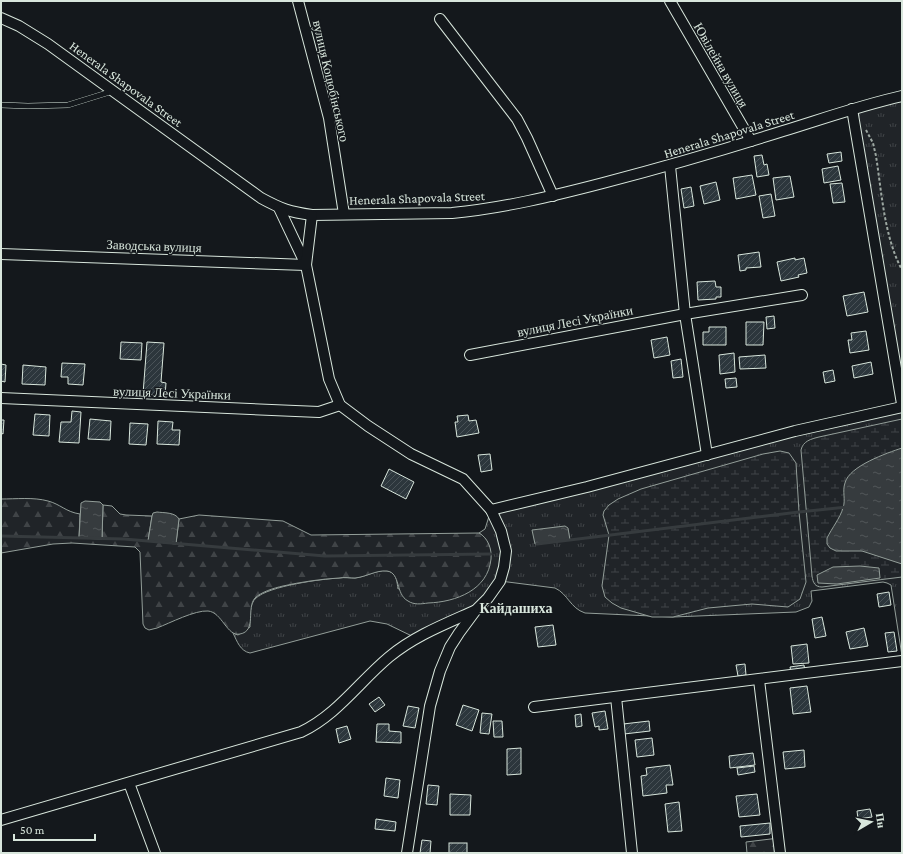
<svg xmlns="http://www.w3.org/2000/svg" width="903" height="854" viewBox="0 0 903 854" font-family="'Crimson Pro',serif">
	<style>
		.grass { fill: url(#grass-tufts); stroke: #939e99 }
		.forest { fill: url(#forest-firs); stroke: #939e99 }
		.wetland { fill: url(#wetland-marsh); stroke: #939e99 }
		.water { fill: url(#water-ripples); stroke: #939e99 }
		.lines { fill: none; stroke-linecap: round; stroke-linejoin: round }
		.stream { stroke: #363b3e; stroke-width: 3 }
		.building { fill: url(#building-hatch); stroke: #d8e6dc }
		.lane-casing { stroke: #d8e6dc; stroke-width: 6 }
		.street-casing { stroke: #d8e6dc; stroke-width: 12 }
		.path { stroke: #9da8a2; stroke-width: 2; stroke-dasharray: 3 2; stroke-linecap: butt }
		.lane { stroke: #14181c; stroke-width: 5 }
		.street { stroke: #14181c; stroke-width: 10 }
		.labels { text-anchor: middle; dominant-baseline: central; stroke-width: 3; stroke-linejoin: round; paint-order: stroke }
		.street-label { font-size: 13px; fill: #d8e6dc; stroke: #14181c }
		.neighbourhood-label { font-size: 14px; font-weight: bold; fill: #d8e6dc; stroke: #14181c }
	</style>
	<defs>
		<pattern id="grass-tufts" width="24" height="20" patternUnits="userSpaceOnUse"><rect width="24" height="20" fill="#202428"/><path d="M3 7l-1-3M5 7V3M7 7l1-3M15 17l-1-3M17 17v-4M19 17l1-3" fill="none" stroke="#404447"/></pattern>
		<pattern id="forest-firs" width="22" height="20" patternUnits="userSpaceOnUse"><rect width="22" height="20" fill="#202428"/><path d="M5 1l3.5 6h-7zM16 11l3.5 6h-7z" fill="#404447"/></pattern>
		<pattern id="wetland-marsh" width="20" height="14" patternUnits="userSpaceOnUse"><rect width="20" height="14" fill="#202428"/><path d="M1 5h8M5 5V1M11 12h8M15 12V8" fill="none" stroke="#404447"/></pattern>
		<pattern id="water-ripples" width="26" height="14" patternUnits="userSpaceOnUse"><rect width="26" height="14" fill="#363b3e"/><path d="M2 4q2-2 4 0t4 0M15 11q2-2 4 0t4 0" fill="none" stroke="#525759"/></pattern>
		<pattern id="building-hatch" width="6" height="6" patternUnits="userSpaceOnUse"><rect width="6" height="6" fill="#2c363c"/><path d="M-1 1l2-2M0 6l6-6M5 7l2-2" fill="none" stroke="#4a5358"/></pattern>
	</defs>
	<rect width="100%" height="100%" fill="#14181c"/>
	<g class="grass">
		<polygon points="902,96 902,404 852,109"/>
		<path d="M 902,407 L 902,656 L 891,585 L 887,583 L 883,582 L 811,591 L 812,601 L 809,607 L 796,612 L 673,617 L 585,613 C 570,608 568,594 555,588 L 500,581 L 488,598 L 416,638 L 387,624 L 370,621 L 250,653 C 240,651 237,641 233,633 L 238,635 L 250,627 C 250,618 249,604 256,598 C 269,586 321,579 339,578 C 345,577 350,578 355,578 C 366,577 381,567 391,572 C 397,575 397,583 398,589 L 491,554 C 489,545 487,538 479,533 L 485,529 L 491,510 Z"/>
	</g>
	<g class="forest">
		<path d="M 1,499 C 16,499 34,497 48,501 C 60,504 66,512 80,514 L 79,538 L 102,538 L 103,505 L 112,506 L 120,514 L 126,515 L 152,516 L 148,541 L 176,543 L 179,519 L 199,515 L 283,521 L 311,535 L 479,533 C 488,538 492,549 491,559 C 488,590 456,602 428,603 C 421,604 414,605 408,601 C 395,594 401,573 387,571 C 376,570 366,577 355,578 C 350,578 344,577 339,578 C 321,579 301,582 283,586 C 274,588 261,592 255,598 C 246,608 257,631 240,634 C 227,637 222,612 208,611 C 195,610 170,623 157,628 L 149,630 L 145,628 L 143,624 L 140,552 L 135,547 L 72,543 L 53,544 L 1,553 Z"/>
		<polygon points="779,838 780,853 747,853 746,842"/>
	</g>
	<g class="wetland">
		<path d="M 902,419 L 902,577 L 822,587 C 815,587 813,583 812,576 L 801,450 C 803,441 811,439 819,437 Z"/>
		<polygon points="780,451 789,453 796,463 799,512 806,582 800,599 788,607 752,604 708,608 673,617 652,617 621,608 612,603 605,597 602,586 609,535 603,515 604,511 609,505 618,499 641,489 763,454"/>
	</g>
	<g class="water">
		<path d="M 902,448 L 902,564 L 862,551 L 836,551 L 830,548 L 827,544 L 827,538 C 832,528 840,518 843,508 C 846,500 842,491 845,483 C 849,466 887,453 902,448 Z"/>
		<polygon points="85,501 100,502 103,505 102,539 79,538 81,503"/>
		<path d="M 157,512 C 164,513 175,512 179,519 L 176,544 L 148,541 L 152,516 L 153,513 Z"/>
		<polygon points="565,526 568,528 570,540 535,544 532,530"/>
		<polygon points="860,566 879,568 880,578 837,584 818,583 817,575 833,567"/>
	</g>
	<g class="lines">
		<g class="stream">
			<polyline points="1,536 124,539 325,556 491,554"/>
			<polyline points="537,544 799,512 847,507"/>
		</g>
	</g>
	<g class="building">
		<polygon points="841,152 842,161 829,163 827,154"/>
		<polygon points="762,155 764,165 767,164 769,175 757,177 754,156"/>
		<polygon points="838,166 841,180 824,183 822,169"/>
		<polygon points="752,175 756,195 736,199 733,178"/>
		<polygon points="790,176 794,197 776,200 773,178"/>
		<polygon points="716,182 720,200 704,204 700,186"/>
		<polygon points="842,183 845,202 833,203 830,184"/>
		<polygon points="691,187 694,206 684,208 681,189"/>
		<polygon points="771,194 775,216 763,218 759,196"/>
		<polygon points="759,252 761,267 746,268 746,270 740,271 738,255"/>
		<polygon points="795,258 795,260 804,258 807,273 798,275 799,277 781,281 777,262"/>
		<polygon points="715,281 716,287 721,287 721,297 716,297 716,299 698,300 697,282"/>
		<polygon points="864,292 868,312 847,316 843,296"/>
		<polygon points="774,316 775,328 767,329 766,317"/>
		<polygon points="746,322 764,322 763,345 746,345"/>
		<polygon points="709,327 726,327 726,345 703,345 703,332 709,332"/>
		<polygon points="866,331 869,350 850,353 848,340 852,340 851,333"/>
		<polygon points="667,337 670,355 654,358 651,340"/>
		<polygon points="121,342 142,343 141,360 120,359"/>
		<polygon points="147,342 164,343 161,382 166,383 165,396 143,394"/>
		<polygon points="734,353 735,372 720,374 719,355"/>
		<polygon points="765,355 766,368 740,369 739,357"/>
		<polygon points="681,359 683,377 673,378 671,361"/>
		<polygon points="871,362 873,374 854,378 852,366"/>
		<polygon points="62,363 85,364 83,385 68,384 68,377 61,377"/>
		<polygon points="1,364 6,365 5,382 1,381"/>
		<polygon points="23,365 46,367 45,385 22,384"/>
		<polygon points="833,370 835,381 825,383 823,372"/>
		<polygon points="736,378 737,387 726,388 725,379"/>
		<polygon points="72,411 81,412 79,443 59,442 61,422 71,422"/>
		<polygon points="35,414 50,415 49,436 33,435"/>
		<polygon points="468,415 469,421 476,420 479,433 457,437 455,422 458,422 457,416"/>
		<polygon points="90,419 111,421 110,440 88,439"/>
		<polygon points="1,420 4,420 3,434 1,433"/>
		<polygon points="158,421 173,422 172,430 180,430 179,445 157,444"/>
		<polygon points="130,423 148,424 146,445 129,444"/>
		<polygon points="490,454 492,470 481,472 478,455"/>
		<polygon points="389,469 414,482 406,499 381,486"/>
		<polygon points="889,592 891,605 879,607 877,594"/>
		<polygon points="822,617 826,636 815,638 812,619"/>
		<polygon points="553,625 556,645 538,647 535,627"/>
		<polygon points="864,628 868,646 850,649 846,632"/>
		<polygon points="894,632 897,651 888,652 885,633"/>
		<polygon points="807,644 809,663 793,664 791,646"/>
		<polygon points="745,664 746,675 738,676 736,665"/>
		<polygon points="804,665 805,671 791,672 790,667"/>
		<polygon points="807,686 811,712 793,714 790,688"/>
		<polygon points="379,697 385,705 375,712 369,704"/>
		<polygon points="463,705 479,710 472,731 456,725"/>
		<polygon points="408,706 419,708 415,728 403,726"/>
		<polygon points="605,711 608,729 599,730 599,726 595,727 592,713"/>
		<polygon points="482,713 492,714 489,734 480,733"/>
		<polygon points="581,714 582,726 576,727 575,715"/>
		<polygon points="493,721 502,721 503,737 494,737"/>
		<polygon points="649,721 650,731 624,734 623,724"/>
		<polygon points="377,724 389,724 389,731 401,732 401,743 376,742"/>
		<polygon points="347,726 351,739 339,743 336,729"/>
		<polygon points="652,738 654,755 637,757 635,740"/>
		<polygon points="521,748 521,774 507,775 507,749"/>
		<polygon points="804,750 805,767 785,769 783,752"/>
		<polygon points="753,753 755,765 730,768 729,756"/>
		<polygon points="670,765 673,785 666,785 667,793 643,796 641,776 647,775 646,768"/>
		<polygon points="754,766 755,772 738,775 737,768"/>
		<polygon points="386,778 400,780 398,798 384,796"/>
		<polygon points="428,785 439,786 437,805 426,804"/>
		<polygon points="450,794 471,795 470,815 450,815"/>
		<polygon points="757,794 760,815 739,817 736,796"/>
		<polygon points="679,802 682,831 668,832 665,804"/>
		<polygon points="870,809 872,817 858,819 857,811"/>
		<polygon points="376,819 396,822 395,831 375,829"/>
		<polygon points="770,823 770,834 741,837 740,826"/>
		<polygon points="422,840 431,841 430,853 420,853"/>
		<rect x="449" y="843" width="18" height="10"/>
	</g>
	<g class="lines">
		<g class="lane-casing">
			<polyline id="lane" points="1,105 28,106 68,105 113,91"/>
		</g>
		<g class="street-casing">
			<g id="street">
				<polyline points="298,1 329,118 344,214"/>
				<polyline points="670,1 751,141"/>
				<path d="M 1,18 L 19,26 L 48,44 L 261,198 C 281,209 290,212 312,215 L 452,213 C 504,208 553,196 603,183 C 664,167 723,150 783,131 C 822,119 862,105 902,96"/>
				<polyline points="440,19 517,119 527,138 553,196"/>
				<polyline points="852,109 902,404"/>
				<polyline points="670,166 685,314 707,455"/>
				<polyline points="279,208 306,265 329,379 340,405 368,426 411,454 463,479 491,510 501,531 506,551 504,567 500,581 488,598 476,610 459,633 450,647 440,671 430,706 407,853"/>
				<polyline points="1,254 306,265 312,215"/>
				<polyline points="470,355 685,314 802,295"/>
				<polyline points="1,398 319,412 340,405"/>
				<polyline points="491,510 587,487 795,431 902,407"/>
				<polyline points="759,680 780,853"/>
				<polyline points="616,697 632,853"/>
				<polyline points="534,707 902,661"/>
				<polyline points="129,783 155,853"/>
				<path d="M 1,820 L 301,732 C 337,715 359,682 389,657 C 414,636 445,624 474,611"/>
			</g>
		</g>
		<path class="path" d="M 866,130 L 873,143 L 876,156 C 882,194 884,236 902,270"/>
		<use href="#lane" class="lane"/>
		<use href="#street" class="street"/>
	</g>
	<g class="labels">
		<g class="street-label">
			<text transform="translate(721 65) rotate(60)">Ювілейна вулиця</text>
			<text transform="translate(331 81) rotate(77)">вулиця Коцюбінського</text>
			<text transform="translate(126 84) rotate(36)">Henerala Shapovala Street</text>
			<text transform="translate(729 134) rotate(-17)">Henerala Shapovala Street</text>
			<text transform="translate(417 198) rotate(-2)">Henerala Shapovala Street</text>
			<text transform="translate(154 246) rotate(2)">Заводська вулиця</text>
			<text transform="translate(575 321) rotate(-11)">вулиця Лесі Українки</text>
			<text transform="translate(172 393) rotate(2)">вулиця Лесі Українки</text>
		</g>
		<g class="neighbourhood-label">
			<text x="516" y="608">Кайдашиха</text>
		</g>
	</g>
	<rect width="903" height="854" fill="none" stroke="#d8e6dc" stroke-width="4"/>
	<g transform="translate(871 822) rotate(81)" stroke="#14181c" stroke-width="3" paint-order="stroke">
	<path d="M0-3L7 15L0 10L-7 15Z" fill="#d8e6dc"/>
	<text y="-6" font-size="11" font-weight="bold" text-anchor="middle" fill="#d8e6dc">Пн</text>
	</g>
	<path d="M14 834v6h81v-6" fill="none" stroke="#d8e6dc" stroke-width="2"/>
	<text x="20" y="834" font-size="12" fill="#d8e6dc" stroke="#14181c" stroke-width="3" paint-order="stroke">50 m</text>
</svg>
